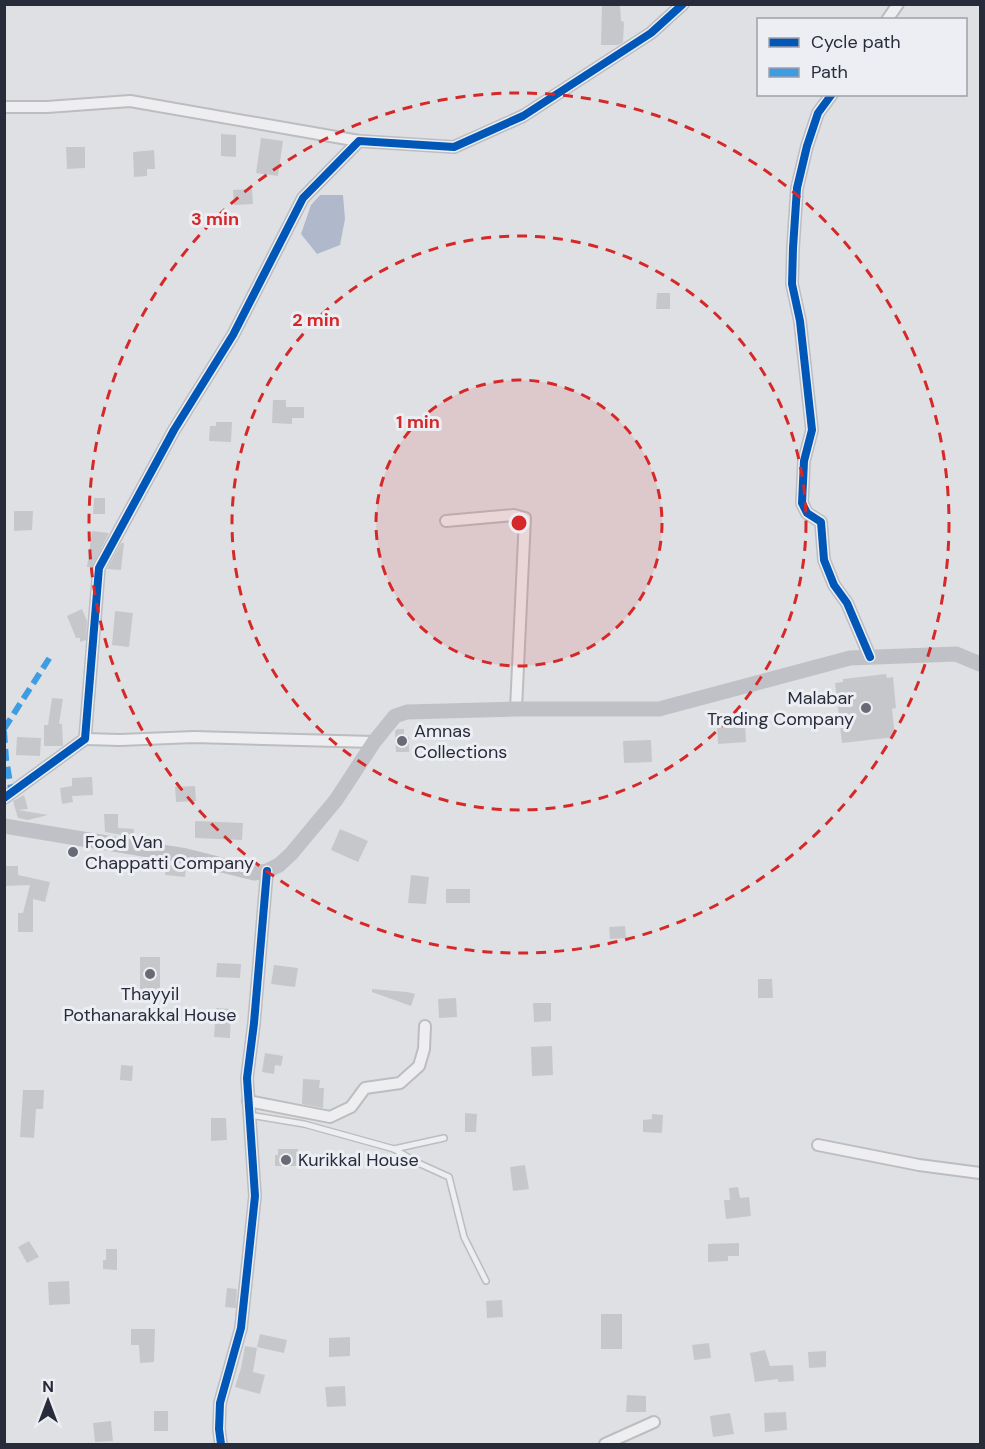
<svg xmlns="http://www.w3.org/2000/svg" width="985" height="1449" viewBox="0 0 985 1449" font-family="'DM Sans',sans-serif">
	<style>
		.water { fill: #b0b8cb }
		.building { fill: #c6c7cb }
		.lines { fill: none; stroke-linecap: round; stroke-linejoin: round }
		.service-casing { stroke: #bcbdc0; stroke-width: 8 }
		.minor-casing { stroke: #bcbdc0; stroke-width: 14 }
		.service { stroke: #eeeef0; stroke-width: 5 }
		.minor { stroke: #eeeef0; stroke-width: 10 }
		.secondary { stroke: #c0c1c6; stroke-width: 15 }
		.quiet { stroke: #3d9ce2; stroke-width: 6; stroke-dasharray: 12 6; stroke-linecap: butt }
		.cycleway-casing { stroke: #eceef3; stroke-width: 11 }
		.cycleway { stroke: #0057b8; stroke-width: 8 }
		.ring { fill: none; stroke: #d62828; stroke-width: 3; stroke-dasharray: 10 8 }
		.poi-dot { fill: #686a75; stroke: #eceef3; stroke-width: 2 }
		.labels { text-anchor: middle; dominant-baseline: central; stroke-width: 6; stroke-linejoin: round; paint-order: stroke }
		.poi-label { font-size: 18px; fill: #282b3a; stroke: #eceef3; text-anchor: start }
		.centre { fill: #d62828; stroke: #eceef3; stroke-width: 3 }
		.ring-label { font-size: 18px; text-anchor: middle; font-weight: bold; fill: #d62828; stroke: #eceef3; stroke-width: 6; stroke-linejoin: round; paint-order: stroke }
	</style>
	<rect width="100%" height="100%" fill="#dfe0e3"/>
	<polygon class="water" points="320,195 343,195 345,219 340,245 317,254 301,234 311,205"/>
	<g class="building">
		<polygon points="602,4 620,4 621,21 624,22 623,42 618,45 601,45"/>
		<polygon points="221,134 236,135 236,157 221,156"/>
		<polygon points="261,138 283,141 278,176 256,173"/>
		<polygon points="66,147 85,147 85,168 67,169"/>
		<polygon points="154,150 155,169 147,169 147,176 134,177 133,152"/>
		<polygon points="252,189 253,204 234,205 233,190"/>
		<polygon points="657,293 670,293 670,309 656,309"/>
		<polygon points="273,400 286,400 286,407 304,407 304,418 292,418 292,424 272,423"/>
		<polygon points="216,422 232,422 231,442 209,441 210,426 216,426"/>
		<polygon points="94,498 105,498 105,514 93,514"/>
		<polygon points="14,511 33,511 32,530 14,531"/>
		<polygon points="92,531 109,533 92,567 87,567"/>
		<polygon points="121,543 124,543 121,570 107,569"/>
		<polygon points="82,609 87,621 86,640 80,642 80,638 76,638 67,616"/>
		<polygon points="115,611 133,613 129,647 112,645"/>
		<polygon points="886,674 887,678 893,677 896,708 892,709 895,737 842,743 835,683 843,682 843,679"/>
		<polygon points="52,698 63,699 59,724 62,724 63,746 44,746 44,725 48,725"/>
		<polygon points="745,724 746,742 718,744 717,726"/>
		<polygon points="397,729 404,729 404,737 409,737 409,752 396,752 395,731"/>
		<polygon points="17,737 41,738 40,756 16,755"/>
		<polygon points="651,740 652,762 624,763 623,741"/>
		<polygon points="92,777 93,795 72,796 73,802 62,804 60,788 72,786 72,778"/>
		<polygon points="195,786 196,801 176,802 175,787"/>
		<polygon points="24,795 28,809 18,810 48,815 28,820 18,818 13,801"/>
		<polygon points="104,814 118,814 118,828 134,829 134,837 105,832"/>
		<polygon points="195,821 243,823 242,840 195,838"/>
		<polygon points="340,829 368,841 358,862 331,850"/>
		<polygon points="166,865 186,867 185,877 165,875"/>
		<polygon points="4,866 18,866 18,875 50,882 45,902 33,899 33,932 18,932 18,913 23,913 30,885 4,886"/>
		<polygon points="411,875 429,877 426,904 408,903"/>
		<rect x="446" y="889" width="24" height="14"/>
		<polygon points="625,926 626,938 610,939 609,927"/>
		<rect x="140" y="957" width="20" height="35"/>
		<polygon points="217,963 241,964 240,978 216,977"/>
		<polygon points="274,965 298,968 295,987 271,984"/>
		<polygon points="758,979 772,979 773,998 758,998"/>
		<polygon points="372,989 407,992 415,994 411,1006 372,992"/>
		<polygon points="456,998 457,1017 439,1018 438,999"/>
		<polygon points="533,1003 551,1003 551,1021 534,1022"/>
		<polygon points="216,1008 231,1009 230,1038 214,1037"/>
		<polygon points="552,1046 553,1075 532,1076 531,1047"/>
		<polygon points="265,1053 283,1056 281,1066 275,1065 274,1074 262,1072"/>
		<polygon points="121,1065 133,1066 132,1081 120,1080"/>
		<polygon points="303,1079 320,1080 319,1088 324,1088 323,1108 302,1104"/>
		<polygon points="23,1090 44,1090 43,1109 36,1109 34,1138 20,1137"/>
		<polygon points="465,1113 477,1114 476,1132 465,1132"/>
		<polygon points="652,1114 663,1115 662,1133 643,1132 643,1120 652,1119"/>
		<polygon points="211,1118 226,1118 227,1140 211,1141"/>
		<polygon points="278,1149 298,1149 298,1166 275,1166 275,1155 278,1155"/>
		<polygon points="525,1165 529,1189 513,1191 510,1167"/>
		<polygon points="738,1187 740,1198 749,1197 751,1216 726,1219 724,1200 730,1200 729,1188"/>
		<polygon points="29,1241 39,1257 27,1263 18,1247"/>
		<polygon points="739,1243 739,1256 728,1256 728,1261 708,1262 708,1244"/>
		<polygon points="106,1249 117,1249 117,1270 103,1269 103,1260 106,1260"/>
		<polygon points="69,1281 70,1304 49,1305 48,1282"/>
		<polygon points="227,1288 237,1289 236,1308 225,1307"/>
		<polygon points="502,1300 503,1317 487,1318 486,1301"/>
		<rect x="601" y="1314" width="21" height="35"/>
		<polygon points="131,1329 155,1329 154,1362 140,1363 139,1345 131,1345"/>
		<polygon points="260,1334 287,1340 284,1353 257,1347"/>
		<polygon points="350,1337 350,1356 329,1357 329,1338"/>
		<polygon points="709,1343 711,1358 694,1360 692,1345"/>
		<polygon points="245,1346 257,1348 253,1372 265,1375 260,1394 235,1387 241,1368"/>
		<polygon points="765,1350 770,1366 793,1365 794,1381 778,1382 778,1379 755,1382 750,1353"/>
		<polygon points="826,1351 826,1367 809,1368 808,1352"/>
		<polygon points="345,1386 346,1406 327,1407 325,1387"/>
		<polygon points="627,1395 646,1396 646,1412 626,1412"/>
		<rect x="154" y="1411" width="14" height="20"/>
		<polygon points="786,1412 787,1430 765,1432 764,1413"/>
		<polygon points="730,1413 734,1434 713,1437 710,1416"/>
		<polygon points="111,1421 113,1441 95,1442 93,1423"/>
	</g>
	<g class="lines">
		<g class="service-casing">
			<g id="service">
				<polyline points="249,1115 304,1124 394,1149 444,1138"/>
				<polyline points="394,1149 416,1162 449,1177 464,1237 486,1281"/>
			</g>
		</g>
		<g class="minor-casing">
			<g id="minor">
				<polyline points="887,20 898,4"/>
				<polyline points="832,94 818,113 807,146 797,188 793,248 792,284 800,321 812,430 804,461 802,503 807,513 821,522 824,560 834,585 847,603 870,657"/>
				<polyline points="4,107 47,107 130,101 359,141"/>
				<polyline points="446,521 514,515 525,518 516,709"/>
				<polyline points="85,739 120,740 194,737 374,742"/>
				<polyline points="4,798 85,739 99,568 174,430 233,335 303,198 359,141 454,147 523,116 651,33 683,4"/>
				<polyline points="248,1101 330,1117 351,1107 365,1088 400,1083 419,1066 424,1049 425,1026"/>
				<polyline points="818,1145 919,1165 980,1173"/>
				<polyline points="221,1444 219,1429 220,1403 241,1328 255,1196 247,1078 254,1023 267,871"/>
				<polyline points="605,1444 654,1422"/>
			</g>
		</g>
		<use href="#service" class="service"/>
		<use href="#minor" class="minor"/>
		<polyline class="secondary" points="4,826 186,856 254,873 267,871 279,865 291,854 336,800 374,742 395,716 407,712 516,709 659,709 850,658 956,654 980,664"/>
		<g class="quiet">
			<polyline points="4,729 52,654"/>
			<polyline points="4,731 6,759 12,794"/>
		</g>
		<g class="cycleway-casing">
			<g id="cycleway">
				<polyline points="832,94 818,113 807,146 797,188 793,248 792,284 800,321 812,430 804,461 802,503 807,513 821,522 824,560 834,585 847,603 870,657"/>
				<polyline points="4,798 85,739 99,568 174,430 233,335 303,198 359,141 454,147 523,116 651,33 683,4"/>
				<polyline points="221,1444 219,1429 220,1403 241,1328 255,1196 247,1078 254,1023 267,871"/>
			</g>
		</g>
		<use href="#cycleway" class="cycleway"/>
	</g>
	<circle cx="519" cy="523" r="143" fill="#d62828" fill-opacity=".12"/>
	<g class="ring">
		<circle cx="519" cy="523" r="143"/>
		<circle cx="519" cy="523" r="287"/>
		<circle cx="519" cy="523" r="430"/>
	</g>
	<g class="poi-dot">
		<circle cx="866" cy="708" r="6"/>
		<circle cx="402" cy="741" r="6"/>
		<circle cx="73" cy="852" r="6"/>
		<circle cx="150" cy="974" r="6"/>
		<circle cx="286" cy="1160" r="6"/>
	</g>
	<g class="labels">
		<g class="poi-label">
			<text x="854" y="698" text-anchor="end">Malabar<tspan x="854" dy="21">Trading Company</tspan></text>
			<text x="414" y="731">Amnas<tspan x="414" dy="21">Collections</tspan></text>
			<text x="85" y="842">Food Van<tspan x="85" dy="21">Chappatti Company</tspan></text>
			<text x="150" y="994" text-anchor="middle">Thayyil<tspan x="150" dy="21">Pothanarakkal House</tspan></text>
			<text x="298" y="1160">Kurikkal House</text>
		</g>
	</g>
	<circle cx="519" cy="523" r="9" class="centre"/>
	<g class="ring-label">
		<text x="215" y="225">3 min</text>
		<text x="316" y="326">2 min</text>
		<text x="418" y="428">1 min</text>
	</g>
	<rect width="985" height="1449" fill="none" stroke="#282b3a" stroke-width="12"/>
	<rect x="757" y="18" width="210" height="78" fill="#eceef3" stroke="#9ea0a9" stroke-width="1.5"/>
	<rect x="769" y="38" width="30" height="9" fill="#0057b8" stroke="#9ea0a9" stroke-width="1.5"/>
	<text x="811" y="48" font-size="18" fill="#282b3a">Cycle path</text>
	<rect x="769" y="68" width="30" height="9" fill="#3d9ce2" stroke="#9ea0a9" stroke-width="1.5"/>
	<text x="811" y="78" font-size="18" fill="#282b3a">Path</text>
	<g transform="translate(48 1401)" stroke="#eceef3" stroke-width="4.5" paint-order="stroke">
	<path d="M0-4.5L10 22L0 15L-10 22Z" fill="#282b3a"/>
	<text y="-9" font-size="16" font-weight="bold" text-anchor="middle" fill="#282b3a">N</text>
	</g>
</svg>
